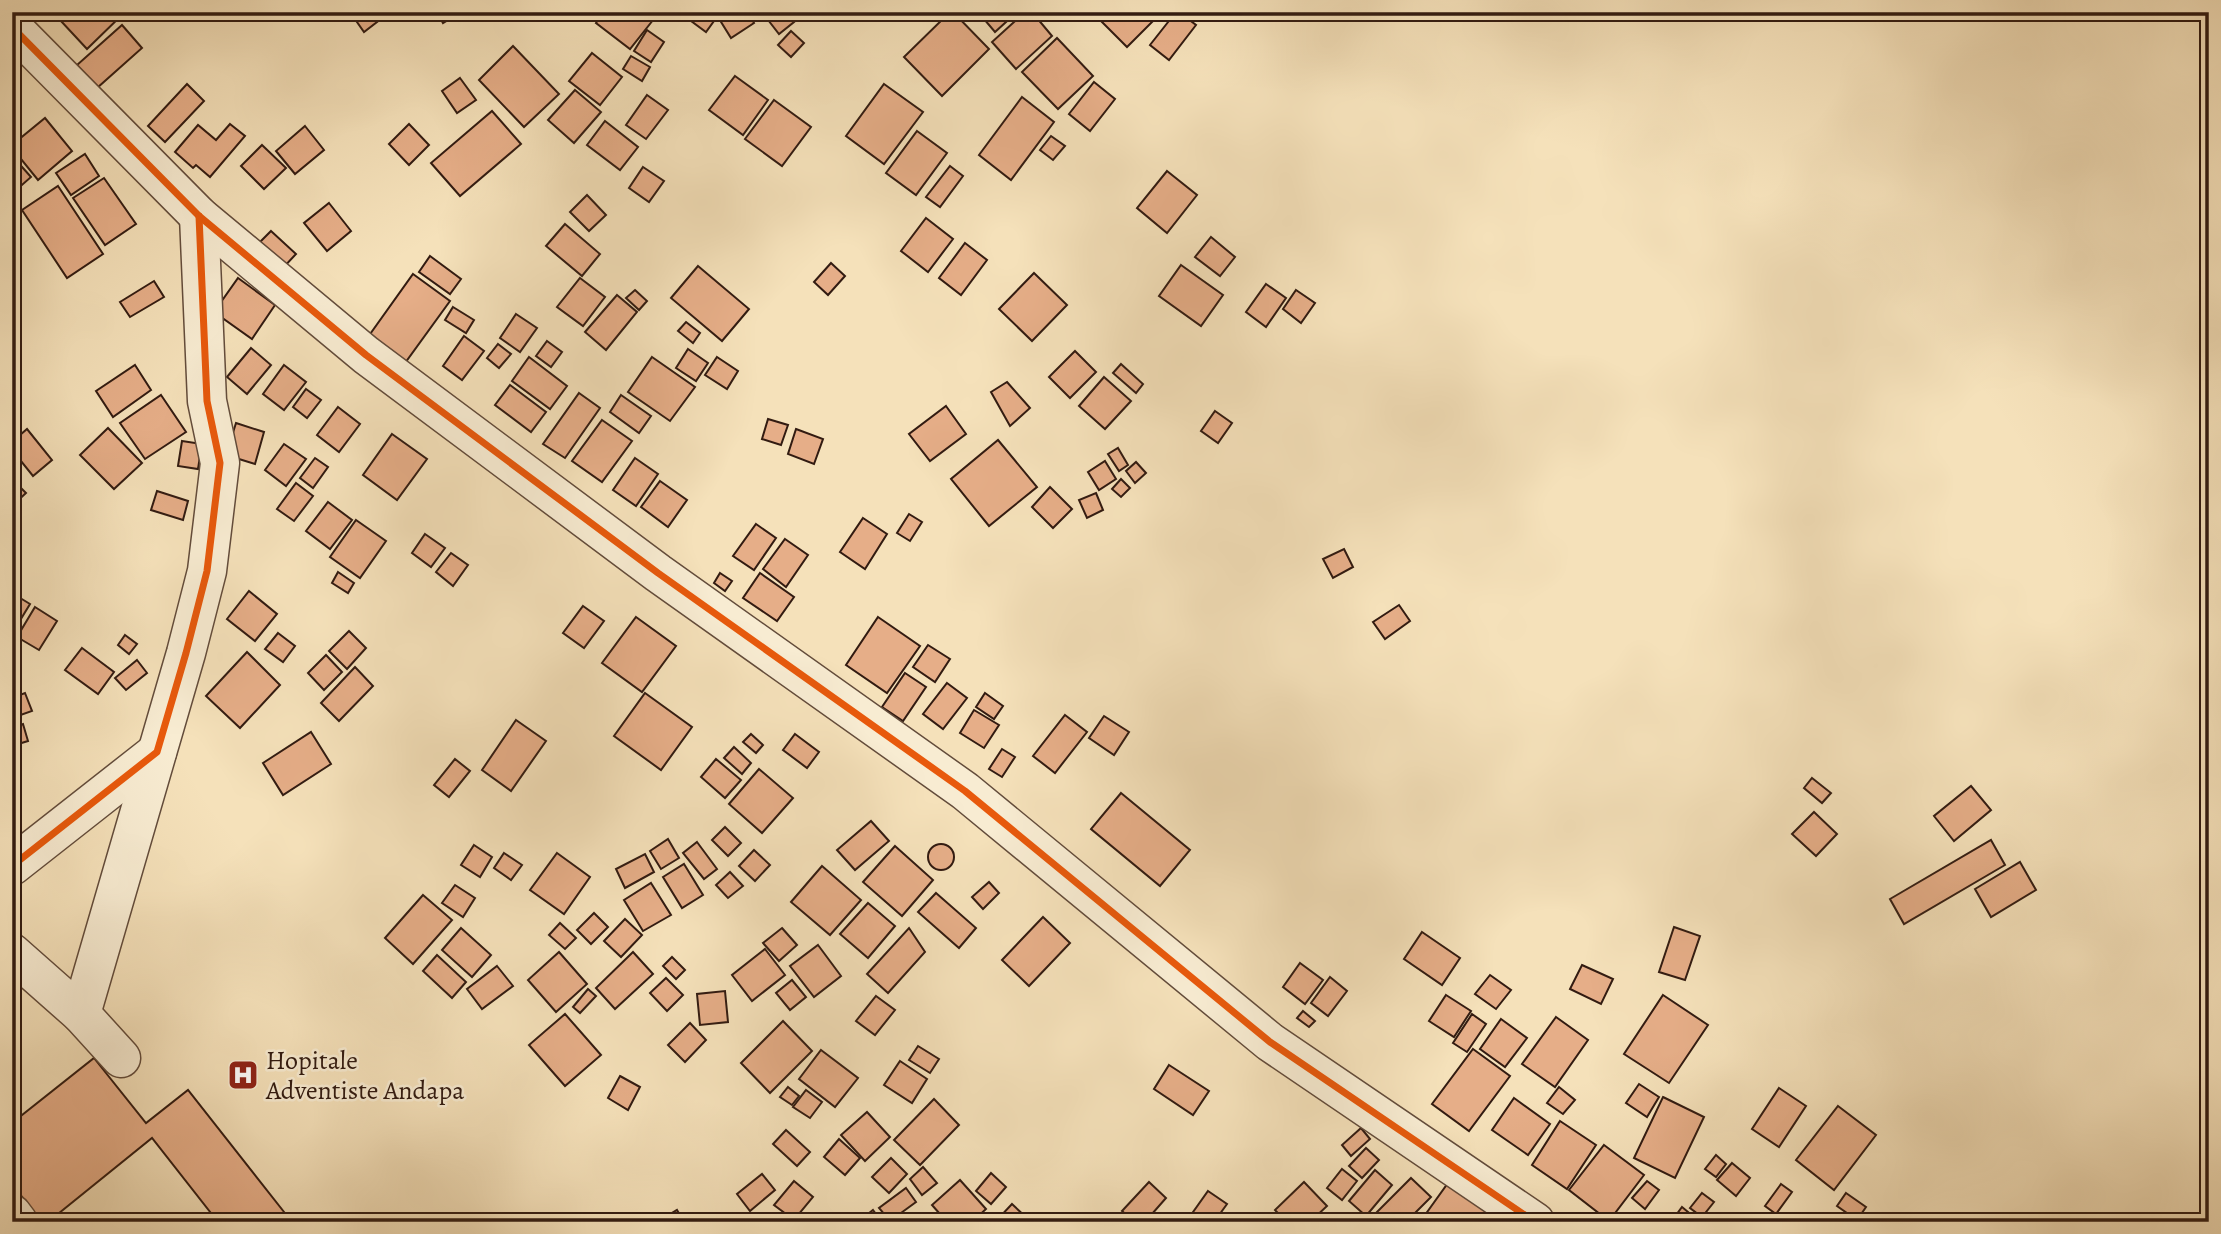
<svg xmlns="http://www.w3.org/2000/svg" width="2221" height="1234" viewBox="0 0 2221 1234" font-family="Alegreya,serif">
	<style>
		.building { fill: #e6ae88; stroke: #321b11; stroke-width: 2 }
		.lines { fill: none; stroke-linecap: round; stroke-linejoin: round }
		.minor-casing { stroke: #634c3b; stroke-width: 41 }
		.minor { stroke: #f8ecd2; stroke-width: 38 }
		.cycleway-casing { stroke: #f8ecd2; stroke-width: 11 }
		.cycleway { stroke: #e8590c; stroke-width: 7 }
		.labels { text-anchor: middle; dominant-baseline: central; stroke-width: 5; stroke-linejoin: round; paint-order: stroke }
		.poi-label { font-size: 26px; fill: #321b11; stroke: #f8ecd2; text-anchor: start }
	</style>
	<rect width="100%" height="100%" fill="#f5e1ba"/>
	<filter id="stains"><feTurbulence type="fractalNoise" baseFrequency=".00286" numOctaves="4"/><feColorMatrix values="0 0 0 0 .2 0 0 0 0 .09 0 0 0 0 .02 0 0 0 .5 -.17"/></filter>
	<radialGradient id="worn" r=".72"><stop offset=".6" stop-color="#630" stop-opacity="0"/><stop offset="1" stop-color="#630" stop-opacity=".3"/></radialGradient>
	<g class="building">
		<polygon points="68,12 125,12 87,49 60,20"/>
		<polygon points="350,12 390,12 364,32"/>
		<polygon points="437,12 461,12 443,23"/>
		<polygon points="604,12 653,12 657,15 630,49 596,23"/>
		<polygon points="691,12 716,12 719,14 706,32 687,18"/>
		<polygon points="726,12 747,12 754,23 731,38 718,17"/>
		<polygon points="770,12 786,12 794,22 779,34 765,16"/>
		<polygon points="950,12 953,12 989,49 942,96 904,57"/>
		<polygon points="978,12 1017,12 995,32"/>
		<polygon points="1025,12 1032,12 1052,36 1016,69 992,42"/>
		<polygon points="1092,12 1144,12 1153,21 1127,47"/>
		<polygon points="1176,12 1179,12 1196,25 1169,60 1150,45"/>
		<polygon points="122,25 142,48 97,88 77,65"/>
		<polygon points="647,30 664,42 651,62 634,51"/>
		<polygon points="791,31 804,43 791,57 778,45"/>
		<polygon points="1057,38 1093,76 1058,109 1022,72"/>
		<polygon points="513,46 559,94 524,127 479,80"/>
		<polygon points="592,53 622,77 600,105 569,81"/>
		<polygon points="631,56 650,67 642,81 623,69"/>
		<polygon points="735,76 768,100 743,135 709,110"/>
		<polygon points="460,78 476,100 457,113 442,91"/>
		<polygon points="1094,82 1115,99 1090,131 1069,114"/>
		<polygon points="187,84 204,101 165,142 148,126"/>
		<polygon points="884,84 923,112 884,164 846,136"/>
		<polygon points="575,90 601,112 574,143 548,120"/>
		<polygon points="647,95 668,110 646,139 626,125"/>
		<polygon points="1022,97 1054,122 1011,180 979,155"/>
		<polygon points="774,100 811,127 782,166 745,139"/>
		<polygon points="492,111 521,144 460,196 431,163"/>
		<polygon points="45,118 72,151 38,180 12,148 12,145"/>
		<polygon points="605,121 638,147 620,170 587,145"/>
		<polygon points="230,124 245,136 210,177 196,165 193,168 175,152 198,125 216,140"/>
		<polygon points="409,124 429,145 409,165 389,144"/>
		<polygon points="305,126 324,150 295,174 276,151"/>
		<polygon points="917,131 947,153 916,195 886,173"/>
		<polygon points="1051,136 1065,146 1053,160 1040,150"/>
		<polygon points="262,145 286,168 264,189 241,166"/>
		<polygon points="85,154 99,176 71,195 56,173"/>
		<polygon points="14,158 31,177 14,192 12,160"/>
		<polygon points="950,166 963,176 940,207 926,197"/>
		<polygon points="643,167 664,181 649,202 629,188"/>
		<polygon points="1167,171 1197,195 1167,233 1137,208"/>
		<polygon points="104,178 136,224 105,245 73,198"/>
		<polygon points="58,186 103,254 67,278 22,210"/>
		<polygon points="587,195 606,215 589,231 570,212"/>
		<polygon points="329,203 351,231 327,251 304,223"/>
		<polygon points="926,218 953,239 928,272 901,251"/>
		<polygon points="565,224 600,254 582,276 546,246"/>
		<polygon points="271,231 296,254 281,270 256,246"/>
		<polygon points="1211,237 1235,257 1220,276 1195,257"/>
		<polygon points="965,243 987,260 961,295 939,278"/>
		<polygon points="430,256 461,279 450,294 419,272"/>
		<polygon points="831,263 845,276 828,295 814,282"/>
		<polygon points="1181,265 1223,295 1201,326 1159,296"/>
		<polygon points="698,266 749,309 722,341 671,298"/>
		<polygon points="1034,273 1067,305 1032,341 999,309"/>
		<polygon points="413,274 450,301 405,363 368,337"/>
		<polygon points="238,278 275,305 252,339 214,312"/>
		<polygon points="580,278 605,297 583,326 557,307"/>
		<polygon points="154,281 164,297 130,317 120,302"/>
		<polygon points="1266,284 1286,298 1266,327 1246,312"/>
		<polygon points="635,290 647,301 639,310 626,298"/>
		<polygon points="1296,290 1315,303 1301,323 1283,309"/>
		<polygon points="617,295 637,312 606,350 585,332"/>
		<polygon points="453,307 474,320 466,333 445,320"/>
		<polygon points="516,314 537,328 520,352 500,338"/>
		<polygon points="686,322 700,333 693,343 678,331"/>
		<polygon points="464,336 484,351 462,380 443,366"/>
		<polygon points="547,341 562,352 551,367 536,356"/>
		<polygon points="498,344 511,354 499,368 487,358"/>
		<polygon points="251,348 271,365 247,394 227,377"/>
		<polygon points="688,349 708,363 696,381 676,368"/>
		<polygon points="1075,351 1096,372 1070,398 1049,377"/>
		<polygon points="529,357 567,386 550,409 512,381"/>
		<polygon points="652,357 695,387 670,421 628,392"/>
		<polygon points="717,357 738,371 727,389 705,375"/>
		<polygon points="1121,364 1143,384 1136,393 1113,373"/>
		<polygon points="135,365 151,390 113,417 96,391"/>
		<polygon points="284,365 306,382 284,410 263,394"/>
		<polygon points="1104,377 1131,401 1105,429 1079,406"/>
		<polygon points="1007,382 1030,408 1010,426 991,392"/>
		<polygon points="510,385 546,412 531,432 495,405"/>
		<polygon points="306,389 321,400 307,418 293,407"/>
		<polygon points="579,393 600,408 565,458 543,444"/>
		<polygon points="161,395 186,432 145,459 120,423"/>
		<polygon points="621,395 651,416 639,433 610,412"/>
		<polygon points="946,406 966,434 930,461 909,434"/>
		<polygon points="338,407 360,424 339,452 317,435"/>
		<polygon points="1215,411 1232,423 1218,443 1201,431"/>
		<polygon points="768,419 788,425 781,445 762,439"/>
		<polygon points="602,420 632,441 602,482 572,461"/>
		<polygon points="236,423 264,432 255,464 226,455"/>
		<polygon points="108,428 142,463 114,489 80,455"/>
		<polygon points="27,429 52,460 33,476 12,450 12,442"/>
		<polygon points="796,429 823,439 814,464 788,454"/>
		<polygon points="392,434 427,459 397,500 363,475"/>
		<polygon points="998,440 1037,487 989,526 951,479"/>
		<polygon points="182,441 202,444 198,469 178,466"/>
		<polygon points="284,444 306,459 286,486 265,470"/>
		<polygon points="1118,448 1128,465 1119,471 1108,454"/>
		<polygon points="315,458 328,467 313,488 300,478"/>
		<polygon points="635,458 658,474 636,506 613,490"/>
		<polygon points="1105,461 1116,479 1099,490 1088,472"/>
		<polygon points="1136,462 1146,473 1135,483 1126,471"/>
		<polygon points="12,479 26,493 12,506"/>
		<polygon points="1121,479 1130,488 1121,497 1112,489"/>
		<polygon points="660,481 687,500 668,527 641,507"/>
		<polygon points="296,483 313,496 294,521 277,509"/>
		<polygon points="1050,487 1072,509 1053,528 1032,507"/>
		<polygon points="157,491 188,501 183,520 151,510"/>
		<polygon points="1096,493 1103,510 1087,518 1079,500"/>
		<polygon points="328,502 352,520 330,549 306,531"/>
		<polygon points="909,514 922,522 910,541 897,533"/>
		<polygon points="863,518 887,534 865,569 840,552"/>
		<polygon points="356,520 386,541 360,578 330,557"/>
		<polygon points="756,524 776,538 754,570 733,556"/>
		<polygon points="425,534 445,548 431,567 412,553"/>
		<polygon points="785,539 808,555 786,587 763,569"/>
		<polygon points="1344,549 1353,567 1333,578 1323,559"/>
		<polygon points="451,553 468,565 453,586 436,572"/>
		<polygon points="338,572 354,583 348,593 332,583"/>
		<polygon points="720,573 732,581 725,591 714,583"/>
		<polygon points="760,573 794,597 777,621 743,598"/>
		<polygon points="249,591 277,614 255,641 227,619"/>
		<polygon points="12,593 30,604 13,632 12,632"/>
		<polygon points="1399,605 1410,621 1385,639 1373,622"/>
		<polygon points="583,606 604,621 584,648 563,633"/>
		<polygon points="35,607 57,621 39,650 17,637"/>
		<polygon points="636,617 676,646 642,692 602,663"/>
		<polygon points="878,617 920,646 887,693 846,665"/>
		<polygon points="349,631 366,648 347,669 329,651"/>
		<polygon points="278,633 295,646 283,662 265,649"/>
		<polygon points="125,635 137,644 129,654 118,645"/>
		<polygon points="928,645 950,659 935,682 913,667"/>
		<polygon points="82,648 114,672 98,694 65,670"/>
		<polygon points="247,652 280,685 240,728 206,696"/>
		<polygon points="326,655 342,672 324,690 308,673"/>
		<polygon points="137,660 147,673 126,690 115,678"/>
		<polygon points="355,667 373,686 339,721 321,703"/>
		<polygon points="905,673 926,687 903,721 882,707"/>
		<polygon points="947,683 967,698 943,729 923,714"/>
		<polygon points="25,693 32,711 12,718 12,698"/>
		<polygon points="645,693 692,727 661,770 614,736"/>
		<polygon points="985,693 1003,706 994,719 976,707"/>
		<polygon points="974,710 999,725 984,748 960,733"/>
		<polygon points="1065,715 1087,732 1055,773 1033,756"/>
		<polygon points="1104,716 1129,732 1114,755 1089,738"/>
		<polygon points="516,720 546,741 511,791 482,770"/>
		<polygon points="23,724 28,741 12,746 12,728"/>
		<polygon points="311,732 331,764 283,795 263,763"/>
		<polygon points="751,734 763,745 756,753 743,742"/>
		<polygon points="795,734 819,752 807,768 783,750"/>
		<polygon points="734,747 751,763 742,774 724,758"/>
		<polygon points="1002,749 1015,757 1002,777 989,769"/>
		<polygon points="455,759 470,771 449,797 434,785"/>
		<polygon points="716,759 741,780 725,798 701,777"/>
		<polygon points="759,769 793,798 762,833 729,804"/>
		<polygon points="1812,778 1831,793 1822,803 1804,788"/>
		<polygon points="1971,786 1991,810 1954,841 1934,816"/>
		<polygon points="1121,793 1190,850 1160,886 1091,829"/>
		<polygon points="1814,812 1837,834 1816,856 1792,834"/>
		<polygon points="871,821 889,841 855,870 837,850"/>
		<polygon points="725,827 741,843 728,856 712,840"/>
		<polygon points="668,839 679,858 661,869 650,851"/>
		<polygon points="1991,840 2005,865 1904,924 1890,899"/>
		<polygon points="697,842 717,869 704,879 683,853"/>
		<circle cx="941" cy="857" r="13"/>
		<polygon points="474,845 492,857 480,877 461,865"/>
		<polygon points="895,846 933,880 902,916 863,882"/>
		<polygon points="754,850 770,865 755,881 739,866"/>
		<polygon points="504,853 522,865 511,880 494,868"/>
		<polygon points="557,853 590,877 564,914 530,890"/>
		<polygon points="645,854 654,872 625,888 616,869"/>
		<polygon points="2020,862 2036,890 1991,917 1975,889"/>
		<polygon points="684,864 703,895 682,908 663,877"/>
		<polygon points="822,866 861,900 830,935 791,902"/>
		<polygon points="730,872 743,886 728,898 716,885"/>
		<polygon points="989,882 999,893 983,909 972,897"/>
		<polygon points="651,883 671,915 643,931 624,900"/>
		<polygon points="455,885 475,898 463,917 442,903"/>
		<polygon points="936,893 976,928 959,948 918,912"/>
		<polygon points="423,895 452,920 413,964 385,938"/>
		<polygon points="868,903 895,926 868,958 840,934"/>
		<polygon points="594,913 608,927 591,944 577,930"/>
		<polygon points="1043,917 1070,943 1029,986 1002,960"/>
		<polygon points="625,919 642,935 621,957 604,941"/>
		<polygon points="560,923 576,938 565,949 549,935"/>
		<polygon points="1674,927 1700,936 1685,980 1659,972"/>
		<polygon points="461,928 491,955 472,977 442,950"/>
		<polygon points="782,928 797,945 779,961 763,943"/>
		<polygon points="909,928 925,952 888,993 867,974"/>
		<polygon points="1422,932 1460,958 1442,985 1404,959"/>
		<polygon points="818,945 841,976 814,997 790,966"/>
		<polygon points="765,949 785,975 752,1001 732,975"/>
		<polygon points="559,952 587,984 556,1012 528,980"/>
		<polygon points="633,952 653,974 615,1009 596,988"/>
		<polygon points="437,955 466,982 452,998 423,971"/>
		<polygon points="672,957 685,970 676,979 663,966"/>
		<polygon points="1300,963 1323,980 1305,1004 1283,987"/>
		<polygon points="1582,965 1613,979 1601,1004 1570,989"/>
		<polygon points="497,966 513,986 482,1009 467,989"/>
		<polygon points="1490,975 1511,990 1496,1009 1475,994"/>
		<polygon points="1330,977 1347,991 1328,1016 1311,1003"/>
		<polygon points="666,978 683,995 667,1011 650,993"/>
		<polygon points="792,980 806,997 790,1010 776,993"/>
		<polygon points="588,989 596,996 580,1013 573,1007"/>
		<polygon points="725,991 728,1022 700,1025 697,994"/>
		<polygon points="1446,995 1471,1011 1454,1037 1429,1021"/>
		<polygon points="1663,995 1708,1025 1669,1083 1624,1054"/>
		<polygon points="876,996 895,1010 875,1035 856,1021"/>
		<polygon points="1303,1011 1315,1021 1309,1027 1297,1018"/>
		<polygon points="565,1014 601,1055 565,1086 529,1045"/>
		<polygon points="1472,1014 1486,1024 1467,1052 1453,1043"/>
		<polygon points="1556,1017 1588,1040 1555,1087 1522,1064"/>
		<polygon points="1501,1019 1527,1038 1505,1067 1480,1049"/>
		<polygon points="783,1021 812,1051 770,1093 741,1063"/>
		<polygon points="690,1023 706,1040 685,1062 668,1045"/>
		<polygon points="918,1046 939,1059 930,1073 909,1060"/>
		<polygon points="1473,1049 1510,1076 1469,1131 1432,1104"/>
		<polygon points="821,1050 858,1078 835,1107 799,1079"/>
		<polygon points="94,1058 146,1123 188,1090 288,1217 282,1222 218,1222 152,1138 48,1222 42,1222 12,1184 12,1123"/>
		<polygon points="900,1061 927,1079 912,1103 884,1085"/>
		<polygon points="1169,1065 1209,1091 1193,1115 1154,1089"/>
		<polygon points="620,1076 640,1087 628,1110 608,1098"/>
		<polygon points="1639,1084 1659,1097 1647,1117 1626,1103"/>
		<polygon points="788,1087 799,1096 792,1105 780,1097"/>
		<polygon points="1559,1087 1575,1100 1563,1114 1547,1103"/>
		<polygon points="1779,1088 1806,1106 1779,1147 1752,1129"/>
		<polygon points="806,1090 822,1102 810,1118 793,1107"/>
		<polygon points="1663,1097 1704,1117 1675,1178 1634,1158"/>
		<polygon points="1514,1098 1550,1124 1528,1155 1492,1130"/>
		<polygon points="934,1099 959,1125 920,1165 894,1140"/>
		<polygon points="1838,1106 1876,1135 1834,1190 1796,1160"/>
		<polygon points="867,1112 890,1137 865,1161 841,1135"/>
		<polygon points="1560,1121 1596,1145 1567,1189 1532,1165"/>
		<polygon points="1361,1128 1370,1139 1351,1156 1342,1145"/>
		<polygon points="786,1130 810,1152 797,1166 773,1144"/>
		<polygon points="839,1139 860,1158 845,1175 824,1157"/>
		<polygon points="1604,1145 1644,1175 1609,1221 1569,1190"/>
		<polygon points="1366,1148 1379,1160 1362,1178 1349,1166"/>
		<polygon points="1716,1155 1726,1164 1716,1177 1705,1169"/>
		<polygon points="891,1158 907,1174 889,1193 872,1177"/>
		<polygon points="1732,1163 1750,1178 1736,1196 1717,1180"/>
		<polygon points="923,1167 937,1183 922,1195 910,1179"/>
		<polygon points="1342,1169 1357,1181 1342,1200 1327,1188"/>
		<polygon points="1375,1170 1392,1185 1366,1216 1349,1201"/>
		<polygon points="991,1173 1006,1187 991,1204 976,1191"/>
		<polygon points="762,1174 775,1190 750,1211 737,1194"/>
		<polygon points="1411,1178 1431,1197 1406,1222 1377,1222 1372,1217"/>
		<polygon points="960,1180 986,1209 972,1222 947,1222 932,1205"/>
		<polygon points="794,1181 813,1197 794,1220 774,1205"/>
		<polygon points="1647,1181 1659,1190 1645,1209 1632,1198"/>
		<polygon points="1149,1182 1166,1198 1145,1222 1134,1222 1122,1211"/>
		<polygon points="1304,1182 1327,1206 1310,1222 1286,1222 1275,1210"/>
		<polygon points="1448,1183 1499,1221 1499,1222 1420,1222"/>
		<polygon points="1781,1184 1792,1192 1776,1214 1765,1206"/>
		<polygon points="906,1188 916,1202 890,1221 879,1208"/>
		<polygon points="1208,1191 1227,1204 1214,1222 1186,1222"/>
		<polygon points="1702,1193 1714,1202 1702,1217 1690,1208"/>
		<polygon points="1846,1193 1866,1207 1857,1220 1837,1206"/>
		<polygon points="1012,1204 1029,1220 995,1222"/>
		<polygon points="1682,1207 1700,1222 1671,1222"/>
		<polygon points="677,1210 684,1222 657,1222"/>
		<polygon points="873,1210 882,1222 858,1222"/>
	</g>
	<g class="lines">
		<g class="minor-casing">
			<g id="minor">
				<polyline points="12,27 199,216 366,355 658,573 965,791 1270,1042 1535,1222"/>
				<polyline points="12,866 157,752"/>
				<polyline points="12,953 81,1014"/>
				<polyline points="121,1058 81,1014 186,653 207,571 220,463 207,401 199,216"/>
				<polyline points="12,1214 18,1222"/>
			</g>
		</g>
		<use href="#minor" class="minor"/>
		<g class="cycleway-casing">
			<g id="cycleway">
				<polyline points="12,27 199,216 366,355 658,573 965,791 1270,1042 1535,1222"/>
				<polyline points="12,866 157,752 186,653 207,571 220,463 207,401 199,216"/>
			</g>
		</g>
		<use href="#cycleway" class="cycleway"/>
	</g>
	<defs>
		<g id="hospital-square" transform="scale(1.575)"><rect x="-9" y="-9" width="18" height="18" rx="4" fill="#8f2418" stroke="#f8ecd2"/><path d="M-5-5h3v3.5h4V-5h3V5h-3V1.5h-4V5h-3Z" fill="#fff"/></g>
	</defs>
	<g fill-rule="evenodd">
		<use href="#hospital-square" x="243" y="1075"/>
	</g>
	<g class="labels">
		<g class="poi-label">
			<text x="266" y="1060">Hopitale<tspan x="266" dy="30">Adventiste Andapa</tspan></text>
		</g>
	</g>
	<rect width="2221" height="1234" fill="none" stroke="#f5e1ba" stroke-width="42"/>
	<rect x="14" y="14" width="2193" height="1206" fill="none" stroke="#321b11" stroke-width="3.5"/>
	<rect x="21" y="21" width="2179" height="1192" fill="none" stroke="#321b11" stroke-width="2"/>
	<rect width="100%" height="100%" filter="url(#stains)"/>
	<rect width="100%" height="100%" fill="url(#worn)"/>
</svg>
